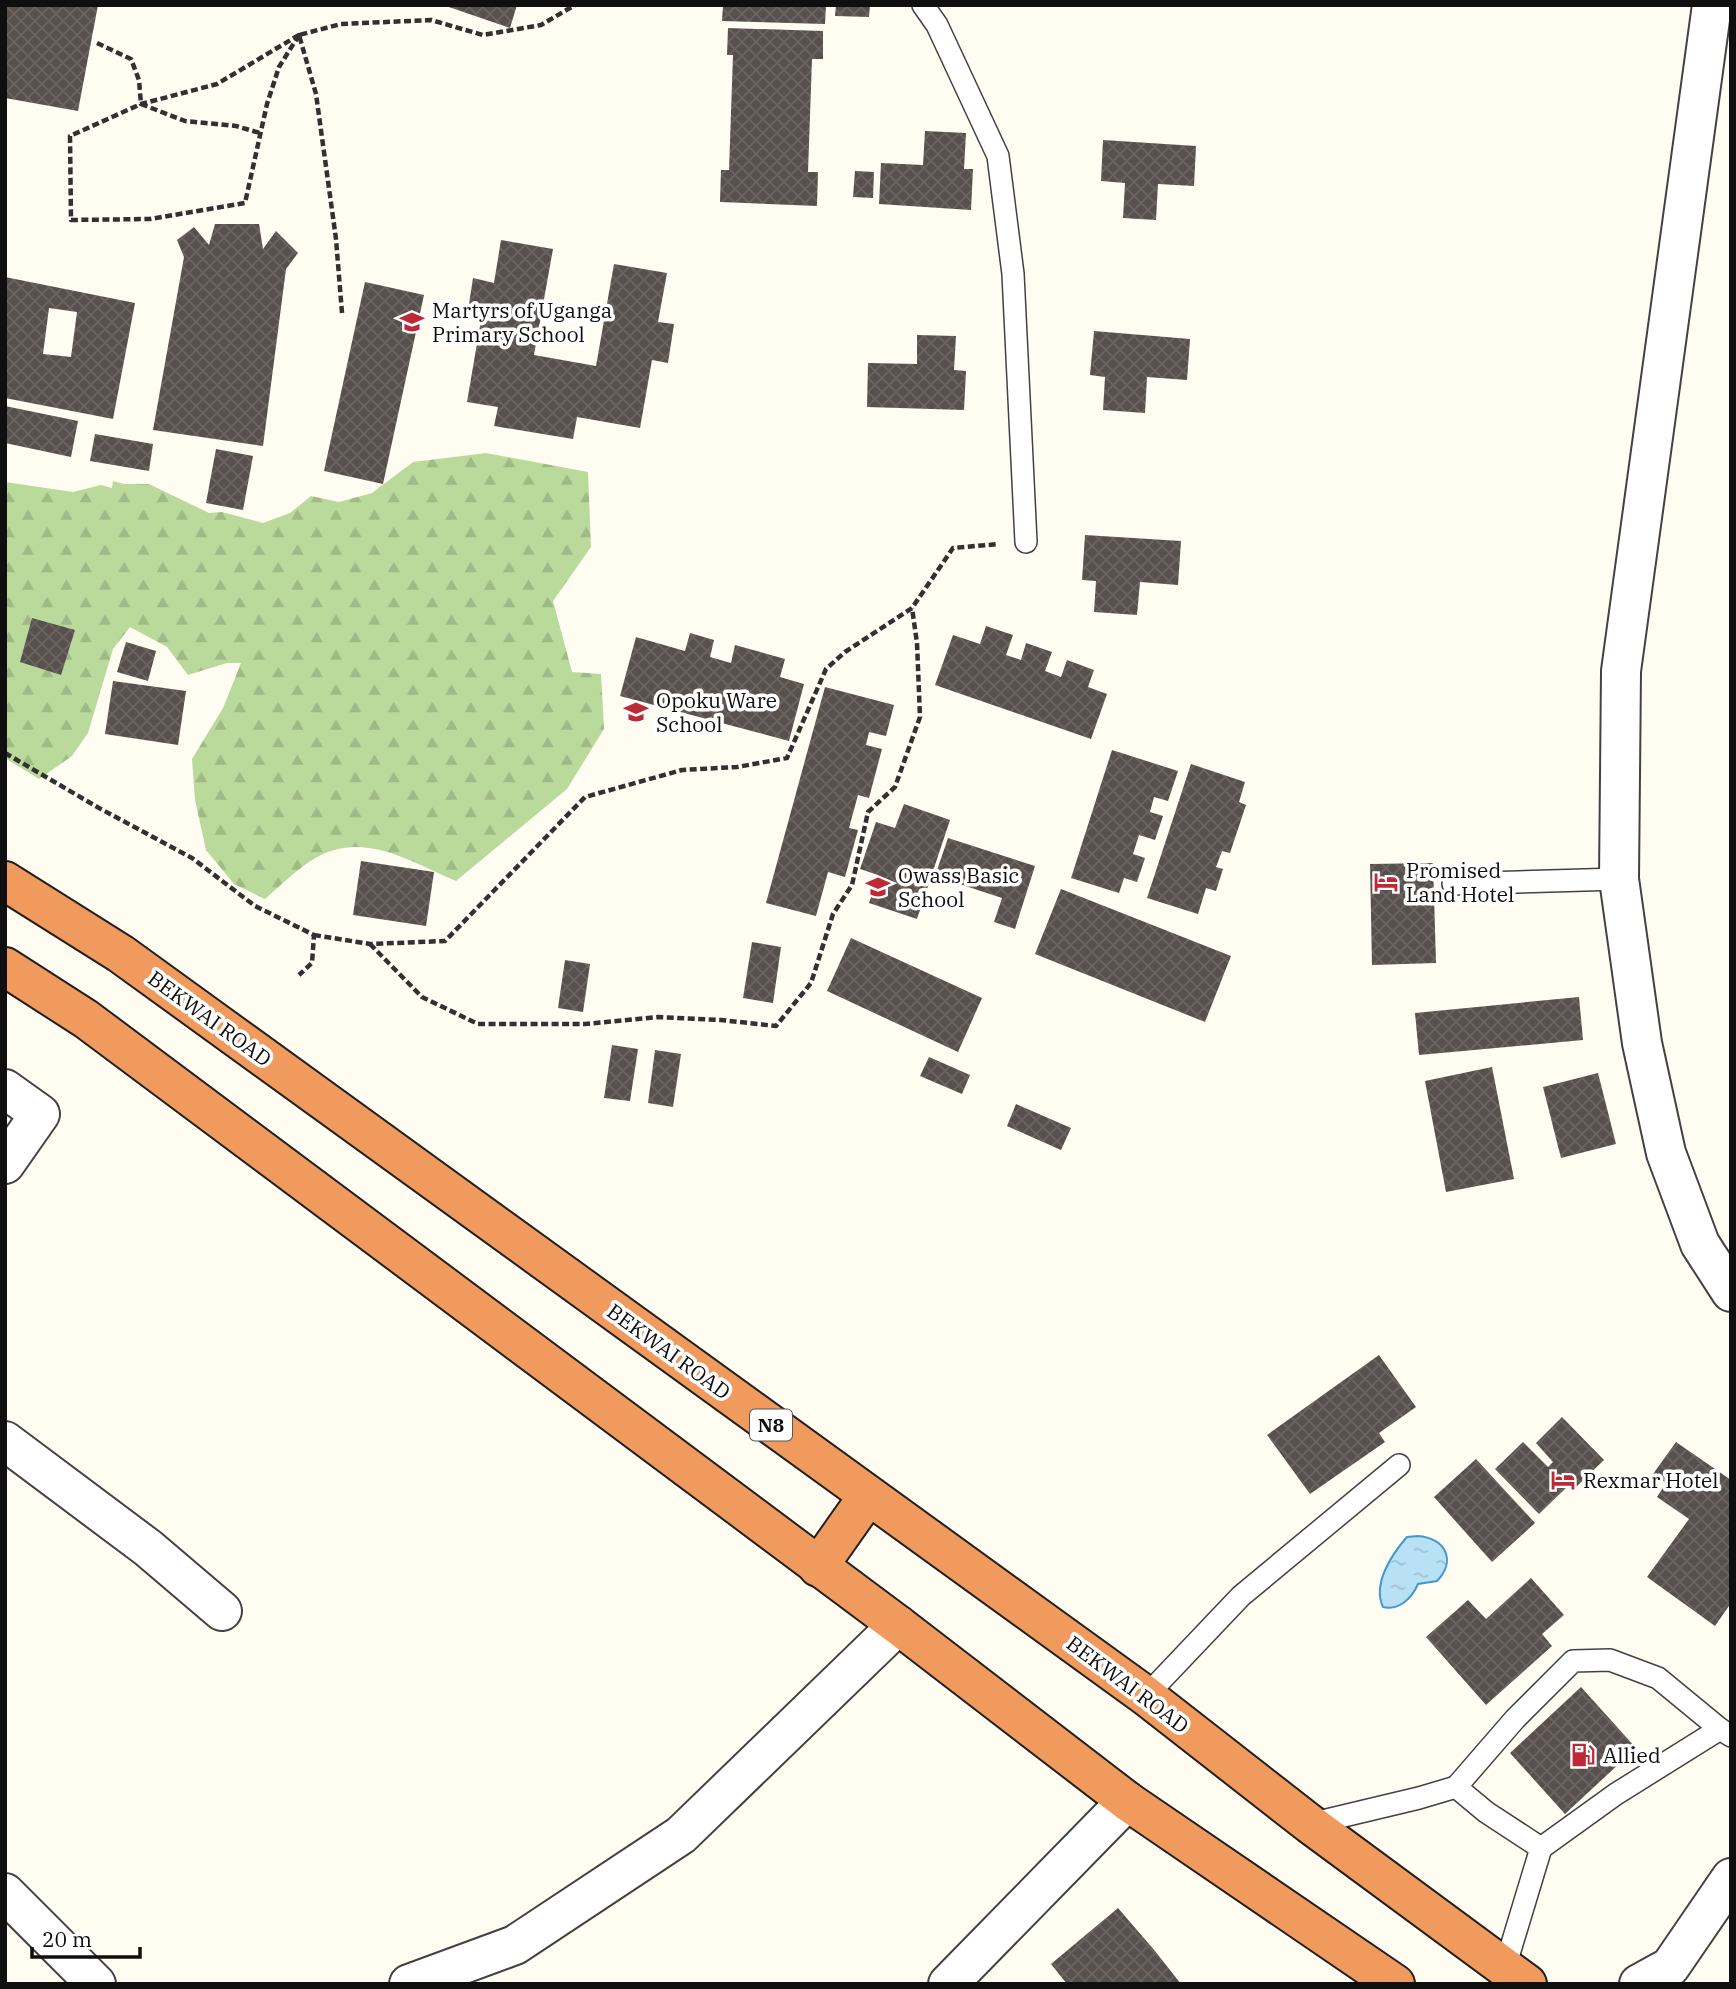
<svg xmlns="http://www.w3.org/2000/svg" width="1736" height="1989" viewBox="0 0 1736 1989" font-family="'IBM Plex Serif',serif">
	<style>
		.forest { fill: url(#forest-firs) }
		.water { fill: url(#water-ripples); stroke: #409acb; stroke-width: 2 }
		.building { fill: url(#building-cross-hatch); fill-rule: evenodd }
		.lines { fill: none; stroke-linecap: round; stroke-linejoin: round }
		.lane-casing { stroke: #424242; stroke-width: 24 }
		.street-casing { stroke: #424242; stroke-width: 42 }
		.highway-casing { stroke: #202020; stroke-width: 42 }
		.path { stroke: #313131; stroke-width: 4.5; stroke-dasharray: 7 3.5; stroke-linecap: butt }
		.lane { stroke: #fff; stroke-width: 21 }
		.street { stroke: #fff; stroke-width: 38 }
		.highway { stroke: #f19a5e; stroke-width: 38 }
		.labels { text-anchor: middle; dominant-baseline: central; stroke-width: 7; stroke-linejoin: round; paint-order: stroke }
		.shield { fill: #fff; stroke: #575757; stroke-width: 2 }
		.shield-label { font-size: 19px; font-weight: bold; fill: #0f0f0f }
		.poi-label { font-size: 21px; fill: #0f0f0f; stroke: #fff; text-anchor: start }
		.street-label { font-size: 21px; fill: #0f0f0f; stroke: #fff }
	</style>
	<defs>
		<pattern id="forest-firs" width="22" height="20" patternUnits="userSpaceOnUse" patternTransform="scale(1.75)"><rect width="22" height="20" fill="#bada9b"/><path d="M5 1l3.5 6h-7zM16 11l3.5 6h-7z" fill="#9fba84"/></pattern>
		<pattern id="water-ripples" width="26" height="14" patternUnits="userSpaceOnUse" patternTransform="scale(1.75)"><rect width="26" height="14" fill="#b8e1f5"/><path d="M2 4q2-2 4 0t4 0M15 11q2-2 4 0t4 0" fill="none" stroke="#9dc0d1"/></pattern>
		<pattern id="building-cross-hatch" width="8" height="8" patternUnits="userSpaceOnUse" patternTransform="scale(1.75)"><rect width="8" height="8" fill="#58504c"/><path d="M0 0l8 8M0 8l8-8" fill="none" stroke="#6b6561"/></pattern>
	</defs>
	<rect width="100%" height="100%" fill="#fffcf2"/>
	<path class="forest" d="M 486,453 L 588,472 L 591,547 L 553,601 L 572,672 L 601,674 L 604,729 L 567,789 L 456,881 C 408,861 362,829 312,860 C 295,871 280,886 265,899 L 234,884 L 206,850 L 195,800 L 192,759 L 223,708 L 241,663 L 227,663 L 188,675 L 167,647 L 130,627 L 113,649 L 88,733 L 72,756 L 39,779 L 5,758 L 5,482 L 73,492 L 101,485 L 112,488 L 113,481 L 124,484 L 149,484 L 209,513 L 222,512 L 263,523 L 290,513 L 311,496 L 339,502 L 372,493 L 413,462 Z"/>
	<path class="water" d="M 1418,1536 C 1445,1538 1457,1560 1437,1581 L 1418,1584 C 1412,1598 1399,1611 1383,1607 C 1372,1584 1392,1554 1407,1537 Z"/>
	<g class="building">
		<polygon points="7,5 98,5 78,111 5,98 5,17"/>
		<polygon points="443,5 517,5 510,28"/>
		<polygon points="723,5 826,5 825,24 722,21"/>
		<polygon points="836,5 870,5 869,17 835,16"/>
		<polygon points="728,28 823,31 823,59 812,59 808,172 818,172 817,206 720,202 721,170 729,170 733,55 727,55"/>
		<polygon points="925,131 966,133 964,169 973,169 971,210 879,204 881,163 923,165"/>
		<polygon points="1103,140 1196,146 1194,186 1158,184 1156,220 1123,218 1125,183 1101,181"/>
		<polygon points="855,171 874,172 873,198 853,197"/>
		<polygon points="215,224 259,224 263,249 276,231 298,253 286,269 263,446 153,430 184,257 177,240 194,227 209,245"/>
		<polygon points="501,240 553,249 534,355 596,366 614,264 667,273 658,322 674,324 668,363 652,360 640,428 577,417 573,439 494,426 498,407 467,402 481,320 467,317 473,278 494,283"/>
		<path d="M 5,277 L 135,303 L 113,419 L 5,398 ZM 49,308 L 77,312 L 71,357 L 43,354 Z"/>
		<polygon points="365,282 424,295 383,484 324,471"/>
		<polygon points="1094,331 1190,339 1187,380 1147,377 1145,413 1103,410 1105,377 1090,375"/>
		<polygon points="917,335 956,336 954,370 966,371 964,410 867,407 868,363 917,364"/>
		<polygon points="5,406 78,421 71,457 5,443"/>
		<polygon points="95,434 153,444 149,471 90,461"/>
		<polygon points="216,449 253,456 243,510 206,503"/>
		<polygon points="1085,535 1181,541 1178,585 1140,582 1137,615 1094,612 1096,581 1082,580"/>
		<polygon points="32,618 75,630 61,675 20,662"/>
		<polygon points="986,626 1013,635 1006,655 1021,660 1026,643 1052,652 1045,671 1061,677 1067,660 1094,670 1088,687 1107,694 1091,739 935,685 953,635 980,644"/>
		<polygon points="690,633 714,640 710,657 731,663 735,645 785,659 780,677 804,684 789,741 620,696 636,637 685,651"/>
		<polygon points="126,642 156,651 148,681 117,672"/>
		<polygon points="113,681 186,691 178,745 105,734"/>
		<polygon points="825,687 894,705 886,736 869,732 866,745 882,749 869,798 858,795 849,828 858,830 845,877 828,872 816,916 766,903"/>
		<polygon points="1112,750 1178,771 1168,801 1154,797 1150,812 1163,816 1155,840 1139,835 1133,854 1145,858 1137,882 1124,878 1119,893 1071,878"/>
		<polygon points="1191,764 1245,782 1239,802 1246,805 1230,853 1222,851 1216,867 1223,869 1216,891 1206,888 1198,914 1147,898"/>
		<polygon points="904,804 950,820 917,919 869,903 878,875 860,869 876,822 895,828"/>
		<polygon points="948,838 1035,866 1015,929 994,922 1002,898 935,876"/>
		<polygon points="361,861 434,872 426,926 353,915"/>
		<polygon points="1433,863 1436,963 1372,965 1370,864"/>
		<polygon points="1061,889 1231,956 1205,1022 1035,954"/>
		<polygon points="851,938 982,998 958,1052 827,991"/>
		<polygon points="752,942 781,947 773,1003 743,998"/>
		<polygon points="565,960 590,964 583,1012 558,1008"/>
		<polygon points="1579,997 1583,1040 1419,1055 1415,1013"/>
		<polygon points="612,1045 638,1049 630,1101 604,1098"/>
		<polygon points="655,1050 681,1054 673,1107 648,1103"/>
		<polygon points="929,1057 970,1075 962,1094 920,1076"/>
		<polygon points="1492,1067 1514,1179 1446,1192 1425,1081"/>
		<polygon points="1598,1073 1616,1144 1561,1158 1543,1087"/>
		<polygon points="1016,1104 1071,1128 1061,1150 1007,1126"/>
		<polygon points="1379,1355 1416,1407 1379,1433 1385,1442 1310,1494 1267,1435"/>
		<polygon points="1562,1417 1604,1460 1576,1487 1566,1476 1562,1479 1568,1486 1539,1514 1495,1469 1523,1442 1548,1467 1553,1462 1536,1443"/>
		<polygon points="1676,1442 1731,1480 1731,1603 1715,1626 1647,1577 1689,1519 1657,1497 1666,1483 1653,1474"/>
		<polygon points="1476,1459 1535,1523 1492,1562 1434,1497"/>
		<polygon points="1531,1578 1564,1615 1542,1634 1552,1646 1486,1705 1426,1637 1468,1600 1486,1619"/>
		<polygon points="1581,1687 1636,1748 1565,1814 1510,1753"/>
		<polygon points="1118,1908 1155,1951 1181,1984 1067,1984 1051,1964"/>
	</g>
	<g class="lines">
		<g class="lane-casing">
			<g id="lane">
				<polyline points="923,5 937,25 998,156 1013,274 1026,542"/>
				<polyline points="1453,884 1619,879"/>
				<polyline points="1146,1696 1241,1596 1399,1465"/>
				<polyline points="1456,1787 1515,1719 1573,1661 1610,1660 1658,1678 1720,1729"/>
				<polyline points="1310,1824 1419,1798 1456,1787 1486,1812 1541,1848"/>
				<polyline points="1505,1967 1541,1848 1616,1794 1720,1729 1731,1736"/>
			</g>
		</g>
		<g class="street-casing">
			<g id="street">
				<polyline points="1712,5 1621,671 1619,879 1642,1043 1666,1153 1700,1244 1731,1292"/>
				<polyline points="5,1089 40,1114 5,1164"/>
				<polyline points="5,1441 148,1548 222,1611"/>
				<polyline points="5,1893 96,1984"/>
				<polyline points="409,1984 515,1945 681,1835 898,1625"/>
				<polyline points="948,1984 1127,1801"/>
				<polyline points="1639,1984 1670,1967 1731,1878"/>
			</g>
		</g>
		<g class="highway-casing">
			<g id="highway">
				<polyline points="5,881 121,954 1146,1696 1310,1824 1527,1984"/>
				<polyline points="5,967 86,1019 898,1625 1127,1801 1395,1984"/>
				<polyline points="818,1567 868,1496"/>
			</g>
		</g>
		<g class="path">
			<polygon points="299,35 279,67 267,104 245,203 150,219 71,220 70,136 141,104 217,84"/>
			<polyline points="97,43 131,59 139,80 141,104 185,121 236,126 260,133"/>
			<polyline points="342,313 336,239 316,94 299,35 341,24 431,20 483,35 541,25 575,5"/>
			<polyline points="5,753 99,808 192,858 255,906 314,935 312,963 299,975"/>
			<polyline points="314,935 370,944 445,941 585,797 682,770 737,767 787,758 826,669 845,652 912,608 953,548 999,544"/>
			<polyline points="370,944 422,997 478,1024 585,1024 658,1017 721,1020 776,1026 811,983 833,914 852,885 868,812 895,787 920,717 917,643 912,608"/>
		</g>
		<use href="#lane" class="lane"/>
		<use href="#street" class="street"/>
		<use href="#highway" class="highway"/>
	</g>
	<defs>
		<g id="school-bare" transform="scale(1.89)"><path d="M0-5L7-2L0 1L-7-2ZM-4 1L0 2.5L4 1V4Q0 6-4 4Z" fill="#bd2937" stroke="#fff" stroke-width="2.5" paint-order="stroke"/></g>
		<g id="hotel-bare" transform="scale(1.89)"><path d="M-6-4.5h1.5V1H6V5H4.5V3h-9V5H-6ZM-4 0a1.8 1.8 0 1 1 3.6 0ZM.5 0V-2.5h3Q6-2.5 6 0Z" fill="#bd2937" stroke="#fff" stroke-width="2.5" paint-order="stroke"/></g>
		<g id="fuel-bare" transform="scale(1.89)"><path d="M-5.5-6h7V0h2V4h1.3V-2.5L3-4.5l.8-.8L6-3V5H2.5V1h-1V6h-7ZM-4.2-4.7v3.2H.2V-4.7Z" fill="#bd2937" stroke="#fff" stroke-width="2.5" paint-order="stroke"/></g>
	</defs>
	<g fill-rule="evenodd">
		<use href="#school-bare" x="412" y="322"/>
		<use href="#school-bare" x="636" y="712"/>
		<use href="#hotel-bare" x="1386" y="882"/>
		<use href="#school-bare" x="878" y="887"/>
		<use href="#hotel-bare" x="1563" y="1480"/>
		<use href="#fuel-bare" x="1583" y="1755"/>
	</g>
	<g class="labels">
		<rect class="shield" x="750" y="1409.5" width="42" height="31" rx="5"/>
		<g class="shield-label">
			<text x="771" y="1425">N8</text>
		</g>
		<g class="poi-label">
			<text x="432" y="310">Martyrs of Uganga<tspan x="432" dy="24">Primary School</tspan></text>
			<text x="656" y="700">Opoku Ware<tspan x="656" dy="24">School</tspan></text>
			<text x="1406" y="870">Promised<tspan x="1406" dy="24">Land Hotel</tspan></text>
			<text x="898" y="875">Owass Basic<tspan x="898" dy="24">School</tspan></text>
			<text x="1583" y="1480">Rexmar Hotel</text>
			<text x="1603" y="1755">Allied</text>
		</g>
		<g class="street-label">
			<text transform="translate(210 1018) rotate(36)">BEKWAI ROAD</text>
			<text transform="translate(669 1351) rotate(36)">BEKWAI ROAD</text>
			<text transform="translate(1128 1684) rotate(37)">BEKWAI ROAD</text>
		</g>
	</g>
	<rect width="1736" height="1989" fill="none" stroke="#0f0f0f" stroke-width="14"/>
	<path d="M32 1947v10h108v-10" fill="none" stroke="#0f0f0f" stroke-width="3.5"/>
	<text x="42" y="1947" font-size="21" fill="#0f0f0f" stroke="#ffffff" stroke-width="5" paint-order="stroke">20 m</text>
</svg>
